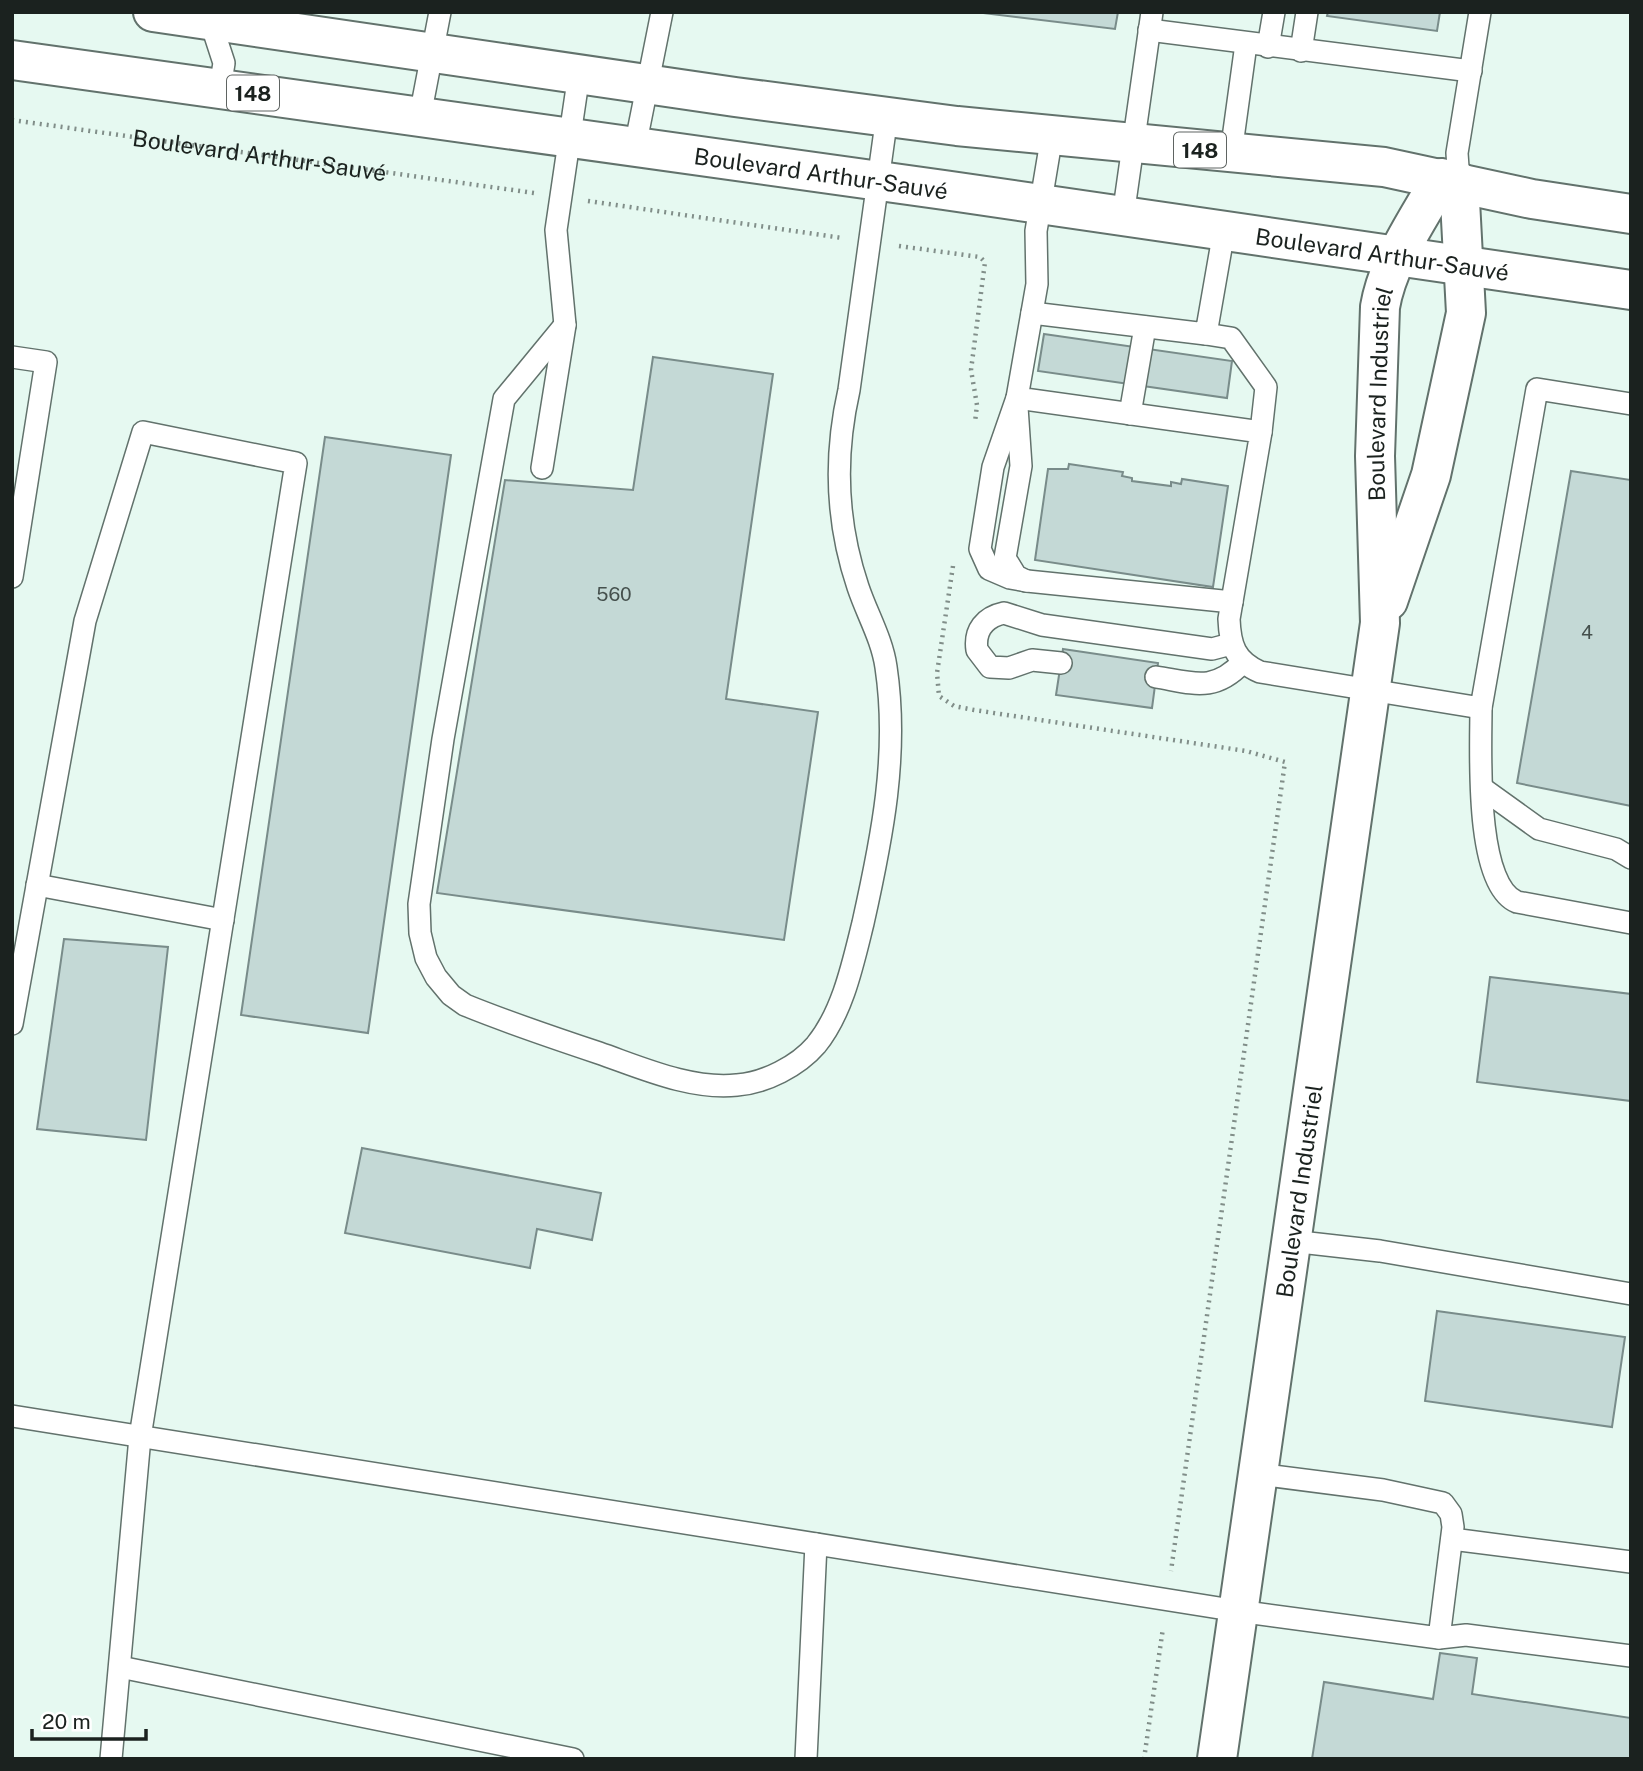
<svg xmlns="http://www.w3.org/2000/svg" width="1643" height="1771" viewBox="0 0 1643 1771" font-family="'Public Sans',sans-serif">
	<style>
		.building { fill: #c4d9d6; stroke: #798c8a; stroke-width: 2 }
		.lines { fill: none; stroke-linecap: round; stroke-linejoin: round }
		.service-casing { stroke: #62726c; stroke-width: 24 }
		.tertiary-casing { stroke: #62726c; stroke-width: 42 }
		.primary-casing { stroke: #62726c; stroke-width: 42 }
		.path { stroke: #818e89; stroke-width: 4.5; stroke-dasharray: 2 5; stroke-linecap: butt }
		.service { stroke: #fff; stroke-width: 21 }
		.tertiary { stroke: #fff; stroke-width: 38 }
		.primary { stroke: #fff; stroke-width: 38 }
		.labels { text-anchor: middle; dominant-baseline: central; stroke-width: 5; stroke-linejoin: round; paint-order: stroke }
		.number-label { font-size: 19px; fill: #45504d }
		.shield { fill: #fff; stroke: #5f6462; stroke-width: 2 }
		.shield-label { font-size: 21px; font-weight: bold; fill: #1b221f }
		.street-label { font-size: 23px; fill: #1b221f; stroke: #fff }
	</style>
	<rect width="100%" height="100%" fill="#e6f9f1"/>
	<g class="building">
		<polygon points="975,12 1118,12 1115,29"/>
		<polygon points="1328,12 1440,12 1437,31 1327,16"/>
		<polygon points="1044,334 1232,361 1227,398 1038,371"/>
		<polygon points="653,357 773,374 726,699 818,712 784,940 437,893 505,480 633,490"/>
		<polygon points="325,437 451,455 368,1033 241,1015"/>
		<polygon points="1069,464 1123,472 1122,476 1132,478 1132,481 1171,486 1171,482 1181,484 1182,479 1228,486 1213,587 1035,560 1048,469 1068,469"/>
		<polygon points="1571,471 1631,480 1631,806 1517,783"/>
		<polygon points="1063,649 1158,663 1152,708 1056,695"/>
		<polygon points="64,939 168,947 146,1140 37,1129"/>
		<polygon points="1490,977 1631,994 1631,1101 1477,1082"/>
		<polygon points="362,1148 601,1193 592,1240 537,1229 530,1268 345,1233"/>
		<polygon points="1437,1311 1625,1337 1612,1427 1425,1401"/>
		<polygon points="1440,1653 1477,1658 1472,1694 1631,1718 1631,1759 1312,1759 1324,1682 1433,1699"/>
	</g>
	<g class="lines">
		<g class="service-casing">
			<g id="service">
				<polyline points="211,13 210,20 224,63 220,88"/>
				<polyline points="1149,30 1471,71"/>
				<polyline points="1268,47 1274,12"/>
				<polyline points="1301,51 1307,12"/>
				<polyline points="420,116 440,12"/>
				<path d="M 1052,135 L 1036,231 L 1037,284 L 1017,398 L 1261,432 L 1229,619 C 1230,645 1235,661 1260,672 L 1481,708 L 1537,389 L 1631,404"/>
				<polyline points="635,147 662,12"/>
				<polyline points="1231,153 1246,44"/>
				<polyline points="1459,182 1457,153 1480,12"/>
				<polyline points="1123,216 1152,12"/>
				<polyline points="1032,313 1206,334 1224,231"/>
				<path d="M 565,325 L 504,399 L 443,739 L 419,904 L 420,933 L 426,958 L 436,977 L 451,995 L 465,1005 C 509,1023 554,1038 599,1053 C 642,1068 691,1090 737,1085 C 765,1083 798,1066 816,1045 C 843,1012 853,963 863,923 C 882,838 899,754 886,667 C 882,639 867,614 858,587 C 836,522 834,456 849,390 L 887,116"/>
				<polyline points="1206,334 1231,338 1266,387 1261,432"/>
				<polyline points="12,357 46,362 12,577"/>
				<polyline points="1017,398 993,467 980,549 989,569 1010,578 1027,581 1232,602"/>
				<polyline points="1017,407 1021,466 1005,558 1016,576 1026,581"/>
				<polyline points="1130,414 1145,327"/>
				<polyline points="542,468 565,325 556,230 579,74"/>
				<path d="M 1061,663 L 1032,660 L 1009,668 L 990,667 L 977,650 C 974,630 985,617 1004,613 L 1042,625 L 1212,649 L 1231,644"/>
				<path d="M 1156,677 C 1193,683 1214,693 1243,662"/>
				<path d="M 1481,708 C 1481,748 1474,885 1517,902 L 1631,923"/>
				<polyline points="1482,788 1539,829 1616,849 1631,858"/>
				<polyline points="37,885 223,920"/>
				<polyline points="12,1024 85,621 143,432 296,463 140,1437 111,1759"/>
				<polyline points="1291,1241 1380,1251 1631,1294"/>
				<polyline points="12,1416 1238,1611 1439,1638 1453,1527 1451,1514 1443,1503 1383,1490 1258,1474"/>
				<polyline points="1452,1539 1631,1562"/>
				<polyline points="1439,1638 1466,1635 1631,1656"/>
				<polyline points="120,1667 573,1759"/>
				<polyline points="806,1759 816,1544"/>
			</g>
		</g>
		<g class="tertiary-casing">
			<g id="tertiary">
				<polyline points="1388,601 1431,475 1466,313 1459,182"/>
				<path id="s2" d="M 1217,1759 L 1380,623 L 1375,456 L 1380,307 C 1388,260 1419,219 1441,178"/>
			</g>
		</g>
		<g class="primary-casing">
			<g id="primary">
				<polyline points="153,12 735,97 957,126 1384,167 1532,199 1631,214"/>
				<path id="s3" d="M 12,60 L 944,190 L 1631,290"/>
			</g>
		</g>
		<g class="path">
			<path id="s1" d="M 12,120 L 534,193"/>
			<polyline points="588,201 842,238"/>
			<polyline points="899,246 980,257 985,262 971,370 977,405 975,422"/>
			<polyline points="953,566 937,673 939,696 954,706 974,710 1246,751 1285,762 1171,1571"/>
			<polyline points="1144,1759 1163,1628"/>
		</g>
		<use href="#service" class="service"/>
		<use href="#tertiary" class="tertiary"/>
		<use href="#primary" class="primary"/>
	</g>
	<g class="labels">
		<g class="number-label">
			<text x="614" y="594">560</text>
			<text x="1587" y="632">4</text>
		</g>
		<g class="shield">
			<rect x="227" y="75.5" width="52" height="35" rx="5"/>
			<rect x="1174" y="132.5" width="52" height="35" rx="5"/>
		</g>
		<g class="shield-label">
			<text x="253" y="93">148</text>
			<text x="1200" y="150">148</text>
		</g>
		<g class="street-label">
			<text stroke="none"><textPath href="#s1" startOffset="250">Boulevard Arthur-Sauvé</textPath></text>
			<text stroke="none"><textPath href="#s3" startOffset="817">Boulevard Arthur-Sauvé</textPath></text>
			<text stroke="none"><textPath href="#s3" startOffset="1384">Boulevard Arthur-Sauvé</textPath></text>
			<text stroke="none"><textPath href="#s2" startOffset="1377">Boulevard Industriel</textPath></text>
			<text stroke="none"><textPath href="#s2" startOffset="574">Boulevard Industriel</textPath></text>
		</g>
	</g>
	<rect width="1643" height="1771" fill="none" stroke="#1b221f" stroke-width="28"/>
	<path d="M32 1729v10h114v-10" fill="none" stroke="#1b221f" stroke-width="3.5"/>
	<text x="42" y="1729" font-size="21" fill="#1b221f" stroke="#ffffff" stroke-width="5" paint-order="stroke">20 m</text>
</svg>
